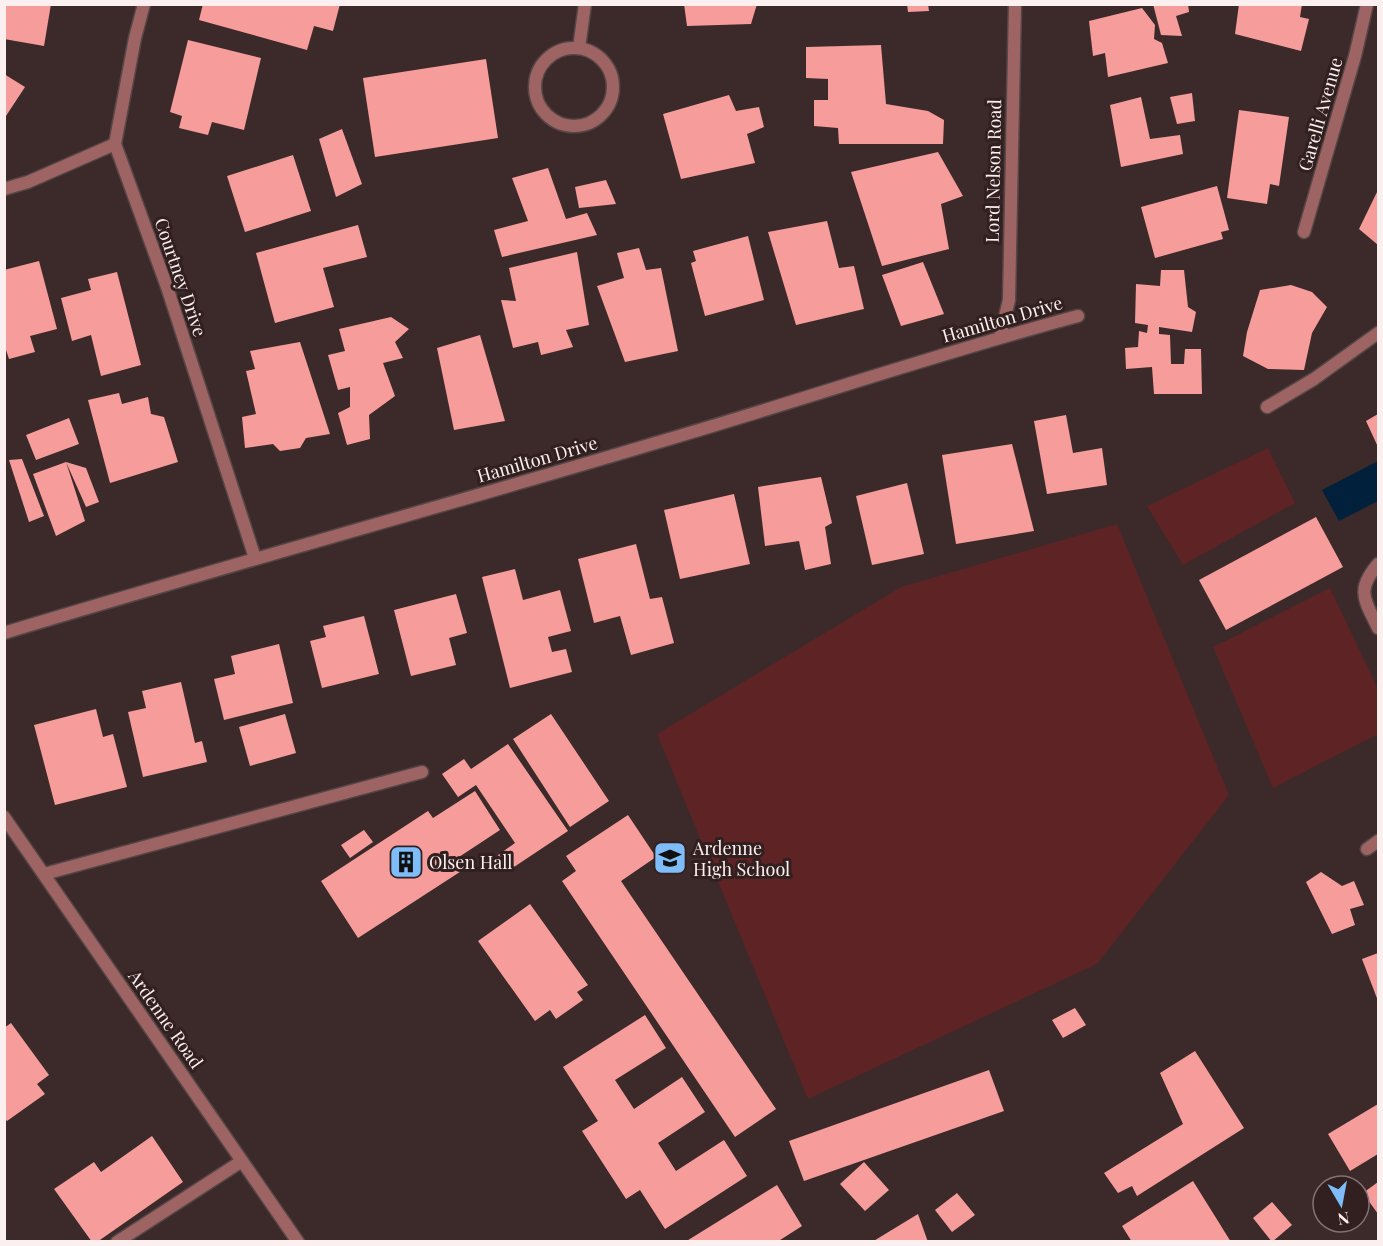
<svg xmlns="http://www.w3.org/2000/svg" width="1383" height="1246" viewBox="0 0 1383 1246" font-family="'Playfair Display',serif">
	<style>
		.green { fill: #5e2325 }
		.water { fill: #01203b }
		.building { fill: #f69d9b }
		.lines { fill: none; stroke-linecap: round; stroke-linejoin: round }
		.lane-casing { stroke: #564645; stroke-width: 15 }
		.street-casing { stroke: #564645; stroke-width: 15 }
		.lane { stroke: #9e6463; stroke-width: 12 }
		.street { stroke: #9e6463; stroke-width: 12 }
		.labels { text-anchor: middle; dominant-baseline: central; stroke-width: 6; stroke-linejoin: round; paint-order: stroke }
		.street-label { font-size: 18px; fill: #fbefef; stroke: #31201f }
		.poi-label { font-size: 18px; fill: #fbefef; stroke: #31201f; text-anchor: start }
	</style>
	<rect width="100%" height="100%" fill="#3b2a29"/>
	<g class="green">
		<polygon points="1268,448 1295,503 1183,565 1147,506"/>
		<polygon points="1117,524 1229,795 1097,964 808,1099 657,734 901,587"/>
		<polygon points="1330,588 1378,689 1378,734 1273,788 1213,647"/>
	</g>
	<polygon class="water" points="1378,461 1378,501 1339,521 1322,490"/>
	<g class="building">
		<polygon points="4,4 51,4 44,46 4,39"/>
		<polygon points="203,4 340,4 333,31 314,26 307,50 199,20"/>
		<polygon points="684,4 757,4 751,24 687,26"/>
		<polygon points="907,4 928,4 929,11 908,12"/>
		<polygon points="1153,4 1188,4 1189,12 1176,16 1182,36 1161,35"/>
		<polygon points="1239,4 1302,4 1300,17 1309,19 1301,51 1235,34"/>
		<polygon points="1142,8 1155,25 1154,39 1162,43 1168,63 1108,77 1105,53 1093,56 1089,21"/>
		<polygon points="188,40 261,58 244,130 212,122 208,135 179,128 182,116 170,112"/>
		<polygon points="881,45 886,104 928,111 944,120 943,144 839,144 838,128 814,126 814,100 828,100 828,79 806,78 806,47"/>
		<polygon points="486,59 498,138 375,157 363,78"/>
		<polygon points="4,74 25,87 4,119"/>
		<polygon points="1192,93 1195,121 1177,124 1170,97"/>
		<polygon points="729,95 736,111 759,107 764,127 747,134 755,163 681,179 663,114"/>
		<polygon points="1141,97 1150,139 1180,135 1183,154 1121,167 1110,105"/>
		<polygon points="1239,110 1289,117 1279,186 1270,184 1267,204 1227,198"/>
		<polygon points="342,129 362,184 336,197 319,139"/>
		<polygon points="938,152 963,196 941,204 949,249 882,266 851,172"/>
		<polygon points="293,155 311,211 245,232 227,176"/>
		<polygon points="548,168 566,219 587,213 597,235 502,257 494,230 528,221 512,178"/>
		<polygon points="606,180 616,204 579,208 575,187"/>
		<polygon points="1217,186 1229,230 1221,232 1223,239 1155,258 1141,207"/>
		<polygon points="1378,190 1378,245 1359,229"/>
		<polygon points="827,221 839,268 854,266 864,309 796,325 768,232"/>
		<polygon points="358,225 367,257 323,268 334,307 275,323 256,253"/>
		<polygon points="748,236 764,300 705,316 691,263 696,261 693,251"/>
		<polygon points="639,248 646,270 661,268 678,351 625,362 597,286 624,278 617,253"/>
		<polygon points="577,252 589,325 566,330 573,347 541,355 538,342 513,348 501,300 516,301 509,268"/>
		<polygon points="39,261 57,329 30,336 35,352 9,359 4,344 4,270"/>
		<polygon points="923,262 944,314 901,326 882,275"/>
		<polygon points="1161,270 1184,270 1188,307 1196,312 1192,332 1159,327 1159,334 1170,335 1171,364 1184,364 1185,349 1201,349 1202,394 1154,394 1152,367 1126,369 1125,348 1138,347 1139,331 1147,333 1148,325 1135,323 1136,284 1160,286"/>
		<polygon points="117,272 141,365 101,376 91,335 72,341 61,298 91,290 88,279"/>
		<polygon points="1291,285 1312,292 1327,307 1312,333 1304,370 1268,369 1243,356 1247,332 1260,290"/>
		<polygon points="391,317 409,329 395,342 403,358 383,363 395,396 369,415 370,439 347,445 338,413 350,407 350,387 338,390 328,355 345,351 339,329"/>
		<polygon points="480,335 505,421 454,430 437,348"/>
		<polygon points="300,342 330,434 306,438 300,448 280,451 273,444 245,448 242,417 256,414 246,371 255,369 250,351"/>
		<polygon points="119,393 122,404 148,397 151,414 164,417 178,462 110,483 88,400"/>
		<polygon points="1378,414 1378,447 1366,421"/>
		<polygon points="1066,415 1073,453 1102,448 1107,485 1047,494 1034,421"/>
		<polygon points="69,418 79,444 36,460 26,435"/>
		<polygon points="1012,444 1034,531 956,544 942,455"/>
		<polygon points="22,459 44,516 29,522 9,460"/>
		<polygon points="66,462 86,468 99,502 86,507 66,462 85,521 56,536 33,474"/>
		<polygon points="821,477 832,523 825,527 831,564 805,570 799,541 765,546 758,487"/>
		<polygon points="907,483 924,554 872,565 856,496"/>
		<polygon points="734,494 750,564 680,579 664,510"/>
		<polygon points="1316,517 1343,567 1226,630 1199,580"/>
		<polygon points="636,544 650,599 662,597 674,643 631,655 620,616 594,623 578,559"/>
		<polygon points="515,569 523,600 560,590 571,631 548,637 552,652 566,649 572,672 510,688 482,577"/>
		<polygon points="456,594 467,633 449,638 456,665 411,676 394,610"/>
		<polygon points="364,616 379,674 322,688 310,641 326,637 323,626"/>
		<polygon points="279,644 293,703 224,720 214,679 235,674 231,656"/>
		<polygon points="181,682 195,743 202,741 207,762 143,777 128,712 146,708 142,691"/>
		<polygon points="96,709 103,737 113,734 127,787 55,805 34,725"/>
		<polygon points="285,714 296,753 250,766 239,727"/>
		<polygon points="551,714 609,801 570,827 513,739"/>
		<polygon points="508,744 568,831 508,871 498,855 515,843 476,785 458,797 442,774 464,759 471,769"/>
		<polygon points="475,791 500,830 459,857 466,868 358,938 321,881 428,811 433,818"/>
		<polygon points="628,815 656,857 621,881 776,1109 735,1137 562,881 576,871 566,856"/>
		<polygon points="364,830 373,842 350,858 341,845"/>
		<polygon points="1321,872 1342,886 1354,881 1364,905 1350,909 1355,925 1332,934 1306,882"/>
		<polygon points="530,904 588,985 577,992 583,1000 556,1019 550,1010 535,1021 478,941"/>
		<polygon points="1378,953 1378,1001 1362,959"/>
		<polygon points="1075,1008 1086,1025 1063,1038 1052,1020"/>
		<polygon points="645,1015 666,1048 615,1080 634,1109 682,1077 705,1112 658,1143 676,1171 724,1140 747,1176 665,1229 640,1190 626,1199 582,1131 598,1121 563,1067"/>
		<polygon points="11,1023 49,1075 37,1084 45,1094 7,1121 4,1118 4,1028"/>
		<polygon points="1195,1051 1244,1128 1137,1196 1132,1186 1118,1193 1104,1173 1183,1124 1160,1073"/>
		<polygon points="989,1070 1004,1111 804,1181 789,1141"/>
		<polygon points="1378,1104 1378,1154 1350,1171 1328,1134"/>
		<polygon points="152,1136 183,1182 97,1242 92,1242 54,1189 94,1162 101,1172"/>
		<polygon points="864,1162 889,1190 865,1211 840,1184"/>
		<polygon points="1193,1181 1231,1242 1132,1242 1122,1226"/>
		<polygon points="1378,1182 1378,1214 1363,1193"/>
		<polygon points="777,1185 802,1226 777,1242 685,1242"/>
		<polygon points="957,1193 975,1215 952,1232 935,1210"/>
		<polygon points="1272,1202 1292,1225 1272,1242 1253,1218"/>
		<polygon points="918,1214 928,1242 872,1242"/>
	</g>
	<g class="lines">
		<g class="lane-casing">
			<g id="lane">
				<path d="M 1378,564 C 1355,591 1365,600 1378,628"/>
				<polyline points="1367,849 1378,841"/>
				<polyline points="44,874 422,772"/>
				<polyline points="117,1242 242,1161"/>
			</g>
		</g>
		<g class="street-casing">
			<g id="street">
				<polyline points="144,4 135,38 115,144 167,287 255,558"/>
				<polyline points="579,48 585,4"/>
				<circle cx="574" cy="87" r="39"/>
				<polyline points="4,189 28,182 115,144"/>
				<polyline points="1304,232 1355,56 1367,4"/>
				<polyline points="1000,337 1009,300 1015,4"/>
				<polyline points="1267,407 1314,379 1378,333"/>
				<path d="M 4,633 C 225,566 448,505 669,439 C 805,399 940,353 1078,316"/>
				<polyline points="4,817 298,1242"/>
			</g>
		</g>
		<use href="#lane" class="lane"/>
		<use href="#street" class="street"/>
	</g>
	<defs>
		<g id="school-square" transform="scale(1.725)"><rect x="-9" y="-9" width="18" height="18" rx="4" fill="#7ebdf9" stroke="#31201f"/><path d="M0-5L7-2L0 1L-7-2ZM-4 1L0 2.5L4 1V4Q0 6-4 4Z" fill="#111"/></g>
		<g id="building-square" transform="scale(1.725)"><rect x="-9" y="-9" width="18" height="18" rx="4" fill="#7ebdf9" stroke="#31201f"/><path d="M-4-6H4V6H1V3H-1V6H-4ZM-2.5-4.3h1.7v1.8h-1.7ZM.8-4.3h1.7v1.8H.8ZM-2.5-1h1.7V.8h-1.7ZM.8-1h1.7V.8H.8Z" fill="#111"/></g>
	</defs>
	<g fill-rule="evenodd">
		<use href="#school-square" x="670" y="858"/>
		<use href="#building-square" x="406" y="862"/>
	</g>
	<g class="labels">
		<g class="street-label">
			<text transform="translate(1320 114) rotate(-74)">Garelli Avenue</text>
			<text transform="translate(993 171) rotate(-89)">Lord Nelson Road</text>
			<text transform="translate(181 277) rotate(71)">Courtney Drive</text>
			<text transform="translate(1002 319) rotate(-16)">Hamilton Drive</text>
			<text transform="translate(537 459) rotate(-16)">Hamilton Drive</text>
			<text transform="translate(166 1019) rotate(55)">Ardenne Road</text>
		</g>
		<g class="poi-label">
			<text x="693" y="848">Ardenne<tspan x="693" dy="21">High School</tspan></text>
			<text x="429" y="862">Olsen Hall</text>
		</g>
	</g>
	<rect width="1383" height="1246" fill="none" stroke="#fbefef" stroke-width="12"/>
	<g transform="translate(1341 1204) rotate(170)"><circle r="28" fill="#31201f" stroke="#827372" stroke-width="1.5"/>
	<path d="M0-4.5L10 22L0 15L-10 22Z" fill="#7ebdf9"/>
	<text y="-9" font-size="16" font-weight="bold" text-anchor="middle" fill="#fbefef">N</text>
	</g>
</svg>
